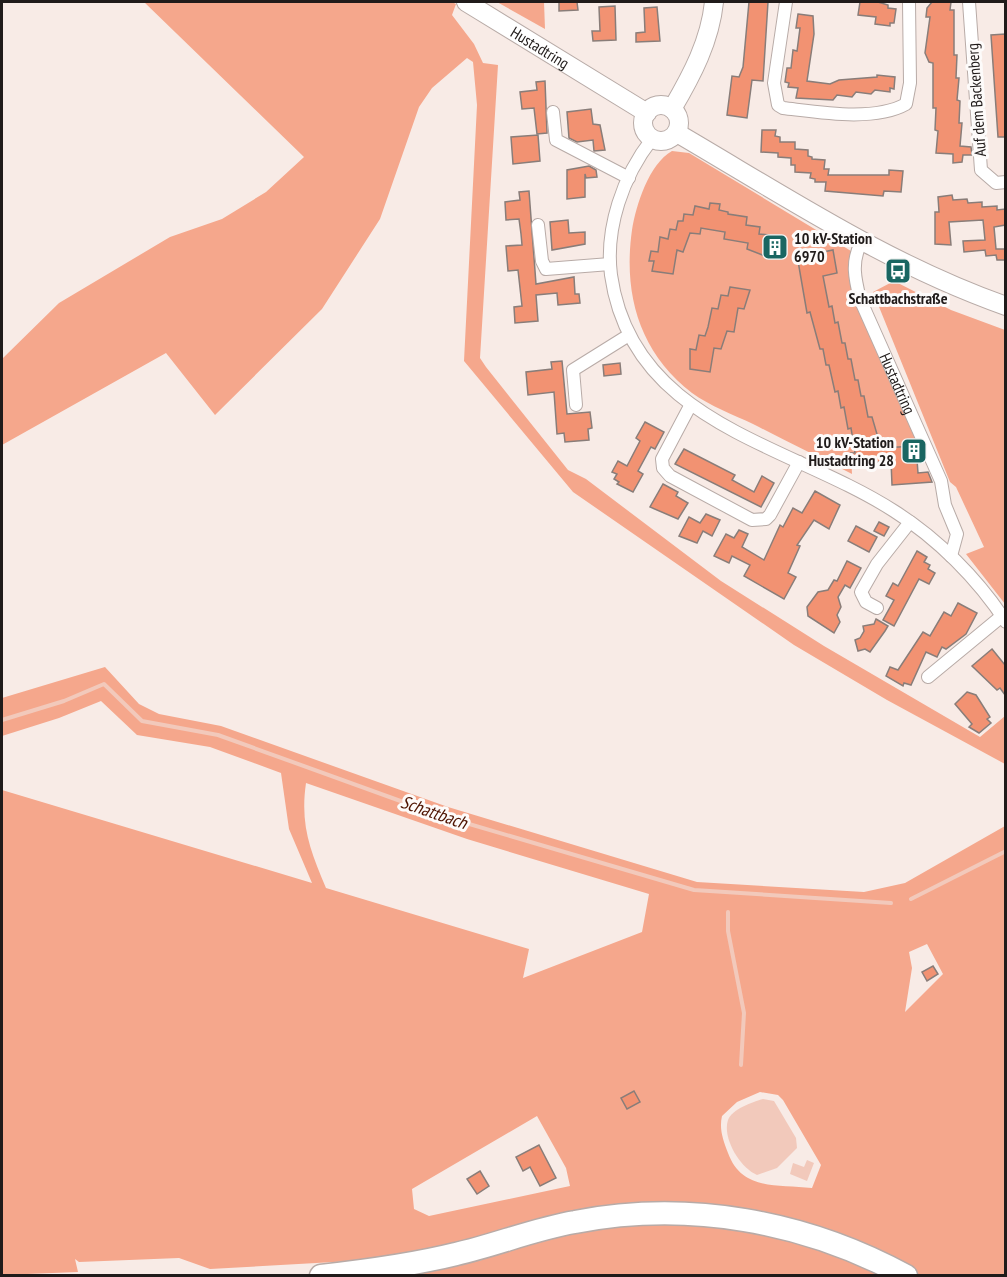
<svg xmlns="http://www.w3.org/2000/svg" width="1007" height="1277" viewBox="0 0 1007 1277" font-family="'PT Sans Narrow',sans-serif">
	<style>
		.green { fill: #f5a78c; fill-rule: evenodd }
		.water { fill: #f2c9bb }
		.lines { fill: none; stroke-linecap: round; stroke-linejoin: round }
		.stream { stroke: #f2c9bb; stroke-width: 4 }
		.building { fill: #f29272; stroke: #897d79; stroke-width: 1.5 }
		.street-casing { stroke: #b8aba7; stroke-width: 14 }
		.secondary-casing { stroke: #b8aba7; stroke-width: 20 }
		.highway-casing { stroke: #b8aba7; stroke-width: 25 }
		.street { stroke: #fff; stroke-width: 12 }
		.secondary { stroke: #fff; stroke-width: 18 }
		.highway { stroke: #fff; stroke-width: 22 }
		.labels { text-anchor: middle; dominant-baseline: central; stroke-width: 6; stroke-linejoin: round; paint-order: stroke }
		.street-label { font-size: 16px; fill: #201b1a; stroke: #fdfbfa }
		.poi-label { font-size: 16px; font-weight: bold; fill: #201b1a; stroke: #fdfbfa; text-anchor: start }
		.water-label { font-size: 18px; font-style: italic; fill: #4e1300; stroke: #fdfbfa }
	</style>
	<rect width="100%" height="100%" fill="#f8ebe6"/>
	<g class="green">
		<polygon points="144,2 452,2 456,4 452,15 474,44 483,63 498,65 480,358 486,367 568,470 586,479 721,581 824,646 980,737 1005,716 1005,764 887,700 794,645 573,492 464,361 477,105 473,62 467,58 432,88 419,107 380,219 322,309 215,415 166,353 2,445 2,359 59,303 170,237 222,219 266,192 304,157"/>
		<polygon points="497,2 544,2 545,29"/>
		<path d="M 672,151 L 689,153 L 851,251 L 851,274 L 920,445 L 851,453 L 852,474 C 819,457 786,441 753,424 C 734,415 710,406 692,393 C 639,352 623,294 632,230 C 636,205 649,164 672,151 Z"/>
		<polygon points="894,281 951,310 1005,330 1005,604 966,554 984,547 956,487 950,482 873,292"/>
		<path d="M 105,667 L 139,704 L 159,714 L 221,726 L 448,807 L 697,882 L 864,892 L 905,883 L 1005,826 L 1005,1275 L 388,1275 L 482,1260 L 478,1239 L 387,1259 L 210,1269 L 179,1258 L 79,1262 L 75,1259 L 78,1272 L 2,1275 L 2,790 L 312,883 L 289,829 L 281,773 L 210,747 L 137,735 L 101,701 L 59,718 L 2,736 L 2,698 ZM 306,783 L 467,839 L 649,894 L 642,932 L 523,978 L 529,949 L 326,888 C 310,850 300,825 306,783 ZM 927,944 L 943,974 L 905,1012 L 912,968 L 909,952 ZM 760,1092 L 778,1095 L 783,1100 L 821,1165 L 812,1188 C 777,1184 742,1191 728,1153 C 723,1140 719,1129 722,1116 L 737,1102 ZM 537,1116 L 566,1168 L 570,1186 L 429,1216 L 414,1209 L 412,1189 Z"/>
	</g>
	<g class="water">
		<path d="M 763,1099 L 774,1101 L 777,1106 L 796,1138 L 797,1148 L 777,1168 L 757,1175 C 740,1168 722,1138 728,1120 C 732,1109 753,1102 763,1099 Z"/>
		<polygon points="807,1160 814,1163 807,1181 790,1174 793,1163 804,1167"/>
	</g>
	<g class="lines">
		<g class="stream">
			<polyline points="2,720 64,701 104,684 142,721 218,735 442,816 694,890 891,903"/>
			<polyline points="911,899 1006,851"/>
			<polyline points="728,912 728,931 744,1013 741,1065"/>
		</g>
	</g>
	<g class="building">
		<polygon points="559,2 577,2 578,10 559,11"/>
		<polygon points="749,2 768,2 763,81 752,80 747,118 727,115 732,76 739,77 743,67"/>
		<polygon points="860,2 878,2 888,5 888,8 896,9 894,23 890,23 890,26 875,24 876,17 858,15"/>
		<polygon points="932,2 951,2 950,10 954,10 954,55 957,55 956,78 959,78 957,100 960,101 959,123 962,123 960,146 971,147 972,155 963,155 962,162 953,163 953,154 936,153 938,131 935,130 936,108 933,108 933,63 929,62 925,53 930,17 926,17 927,8"/>
		<polygon points="615,6 616,40 593,41 592,31 600,31 599,7"/>
		<polygon points="657,7 660,41 636,42 636,33 645,32 644,8"/>
		<polygon points="798,14 813,16 814,34 807,81 830,84 839,80 877,77 877,75 895,77 894,89 890,88 890,92 875,90 871,94 856,92 852,97 837,95 833,100 796,98 798,88 788,87 789,83 785,82 787,68 791,68 793,50 797,51 800,28 796,28"/>
		<polygon points="1005,34 1005,137 998,137 991,35"/>
		<polygon points="545,81 547,133 537,134 534,108 522,109 520,92 537,90 536,82"/>
		<polygon points="591,109 593,124 600,125 605,150 594,151 593,140 577,142 569,138 567,112"/>
		<polygon points="762,130 776,130 775,136 780,137 780,142 795,142 795,149 808,150 808,156 812,157 812,159 825,160 824,169 829,169 828,175 889,175 889,170 903,171 901,192 884,191 883,196 825,191 826,182 815,182 815,179 810,178 811,173 795,172 795,165 791,165 791,158 778,157 778,153 761,152"/>
		<polygon points="538,135 540,161 513,164 511,137"/>
		<polygon points="589,166 596,170 597,177 586,178 585,174 585,197 567,199 567,170"/>
		<polygon points="529,191 536,284 574,277 575,294 579,294 580,303 558,305 557,293 536,295 538,321 515,323 514,307 522,306 518,270 508,271 506,246 522,245 521,234 519,219 506,220 505,202 520,200 519,192"/>
		<polygon points="952,195 953,200 967,199 968,203 982,202 982,207 997,206 997,210 1005,209 1005,225 994,227 996,249 1005,249 1005,260 997,260 996,255 986,256 985,250 964,252 963,241 985,240 983,220 949,222 951,245 935,244 935,212 939,212 938,197"/>
		<polygon points="710,203 720,204 719,210 728,212 728,214 747,217 746,225 760,227 759,234 769,235 765,256 747,249 748,243 724,239 725,232 701,228 700,234 690,233 683,252 677,250 673,274 652,271 654,261 649,261 651,251 658,252 660,237 668,239 670,229 676,230 678,221 683,221 684,214 693,215 695,206 709,209"/>
		<polygon points="568,220 569,233 585,232 585,244 552,250 550,222"/>
		<polygon points="833,250 837,273 823,276 829,307 832,306 835,323 838,322 842,343 845,343 848,359 851,359 855,380 858,380 861,396 864,396 868,417 872,417 881,448 916,446 918,473 928,472 932,482 892,485 891,461 852,464 851,453 855,453 851,428 848,429 844,407 841,408 838,391 835,392 829,365 826,365 823,349 820,349 810,312 807,313 798,261 819,257 818,253"/>
		<polygon points="730,287 750,290 744,309 738,308 734,332 727,331 721,349 714,348 710,372 690,369 690,349 696,350 699,335 705,336 708,327 712,308 718,309 721,295 728,296"/>
		<polygon points="562,361 567,414 590,412 592,428 588,429 589,440 565,442 564,433 557,434 554,392 528,395 526,372 552,369 551,362"/>
		<polygon points="620,363 621,374 604,376 603,365"/>
		<polygon points="645,422 664,432 655,449 651,447 638,471 643,474 633,492 617,484 619,482 614,479 617,474 612,472 618,461 627,466 640,441 636,438"/>
		<polygon points="684,449 735,475 732,480 754,492 762,476 774,483 761,507 675,464"/>
		<polygon points="663,484 678,492 676,496 688,503 678,519 650,507"/>
		<polygon points="815,491 840,505 829,529 814,520 797,545 800,546 788,573 796,577 784,599 744,576 750,565 732,556 729,563 714,556 726,534 734,538 739,530 748,534 742,547 764,560 780,525 783,527 793,508 802,513"/>
		<polygon points="706,514 720,520 712,536 703,531 697,543 679,536 689,517 700,523"/>
		<polygon points="879,522 889,527 884,536 874,531"/>
		<polygon points="856,526 877,537 869,552 848,541"/>
		<polygon points="917,551 927,557 924,562 930,565 928,569 935,573 929,584 919,579 894,626 883,620 894,600 886,596 893,583 898,586"/>
		<polygon points="847,561 861,568 850,588 845,585 838,597 841,607 837,615 840,622 834,633 808,616 807,607 818,592 828,590 834,580 837,581"/>
		<polygon points="958,603 977,613 966,634 946,649 942,647 937,657 926,652 911,685 904,683 903,686 886,676 890,667 898,670 923,632 930,636 944,612 951,616"/>
		<polygon points="876,619 888,626 885,631 870,652 865,649 858,651 855,640 860,638 864,631 863,626 874,624"/>
		<polygon points="992,649 1005,665 1005,695 1000,688 997,690 972,666"/>
		<polygon points="967,692 976,695 990,717 987,719 991,723 979,733 969,727 972,724 955,704"/>
		<polygon points="933,966 938,974 927,981 922,972"/>
		<polygon points="634,1091 640,1102 627,1109 621,1098"/>
		<polygon points="539,1145 556,1178 540,1186 530,1167 523,1171 516,1157"/>
		<polygon points="480,1171 489,1186 477,1194 467,1179"/>
	</g>
	<g class="lines">
		<g class="street-casing">
			<g id="street">
				<path d="M 786,2 L 774,83 L 778,105 L 783,108 C 818,112 874,122 906,104 L 910,83 L 909,2"/>
				<polyline points="969,2 981,170 996,183 1006,182"/>
				<polyline points="553,112 556,140 629,178"/>
				<path d="M 652,139 C 623,176 605,228 611,275 C 632,424 788,443 894,511 C 937,538 978,579 1006,622"/>
				<polyline points="538,225 542,261 546,269 610,264"/>
				<path id="s1" d="M 861,243 C 851,262 855,279 860,299 L 941,481 L 945,505 L 957,534 L 951,556"/>
				<polyline points="576,405 573,370 629,335"/>
				<polyline points="690,406 662,459 663,468 670,476 752,520 766,519 770,515 799,462"/>
				<polyline points="877,608 866,602 861,592 877,564 910,522"/>
				<polyline points="928,677 1002,616"/>
			</g>
		</g>
		<g class="secondary-casing">
			<g id="secondary">
				<path id="s2" d="M 466,2 L 647,113"/>
				<circle cx="661" cy="123" r="18"/>
				<path d="M 672,109 C 692,75 710,41 714,2"/>
				<path d="M 677,133 C 785,196 887,264 1006,306"/>
			</g>
		</g>
		<g class="highway-casing">
			<path id="highway" d="M 321,1276 C 366,1271 412,1265 456,1254 C 496,1245 534,1229 575,1222 C 688,1200 805,1221 906,1276"/>
		</g>
		<use href="#street" class="street"/>
		<use href="#secondary" class="secondary"/>
		<use href="#highway" class="highway"/>
	</g>
	<defs>
		<g id="building-square" transform="scale(1.35)"><rect x="-9" y="-9" width="18" height="18" rx="4" fill="#1a6662" stroke="#fdfbfa"/><path d="M-4-6H4V6H1V3H-1V6H-4ZM-2.5-4.3h1.7v1.8h-1.7ZM.8-4.3h1.7v1.8H.8ZM-2.5-1h1.7V.8h-1.7ZM.8-1h1.7V.8H.8Z" fill="#fff"/></g>
		<g id="bus-square" transform="scale(1.35)"><rect x="-9" y="-9" width="18" height="18" rx="4" fill="#1a6662" stroke="#fdfbfa"/><path d="M-5-6H5V4H4V6H2V4H-2V6H-4V4H-5ZM-3.5-4V0h7V-4ZM-3.5 1.2v1.5H-2V1.2ZM2 1.2v1.5H3.5V1.2Z" fill="#fff"/></g>
	</defs>
	<g fill-rule="evenodd">
		<use href="#building-square" x="775" y="247"/>
		<use href="#bus-square" x="898" y="271"/>
		<use href="#building-square" x="914" y="451"/>
	</g>
	<g class="labels">
		<g class="street-label">
			<text stroke="none"><textPath href="#s2" startOffset="87">Hustadtring</textPath></text>
			<text transform="translate(976 100) rotate(-94)">Auf dem Backenberg</text>
			<text stroke="none"><textPath href="#s1" startOffset="150">Hustadtring</textPath></text>
		</g>
		<g class="poi-label">
			<text x="794" y="238">10 kV-Station<tspan x="794" dy="18">6970</tspan></text>
			<text x="898" y="298" text-anchor="middle">Schattbachstraße</text>
			<text x="894" y="442" text-anchor="end">10 kV-Station<tspan x="894" dy="18">Hustadtring 28</tspan></text>
		</g>
		<g class="water-label">
			<text transform="translate(434 812) rotate(19)">Schattbach</text>
		</g>
	</g>
	<rect width="1007" height="1277" fill="none" stroke="#201b1a" stroke-width="6"/>
</svg>
